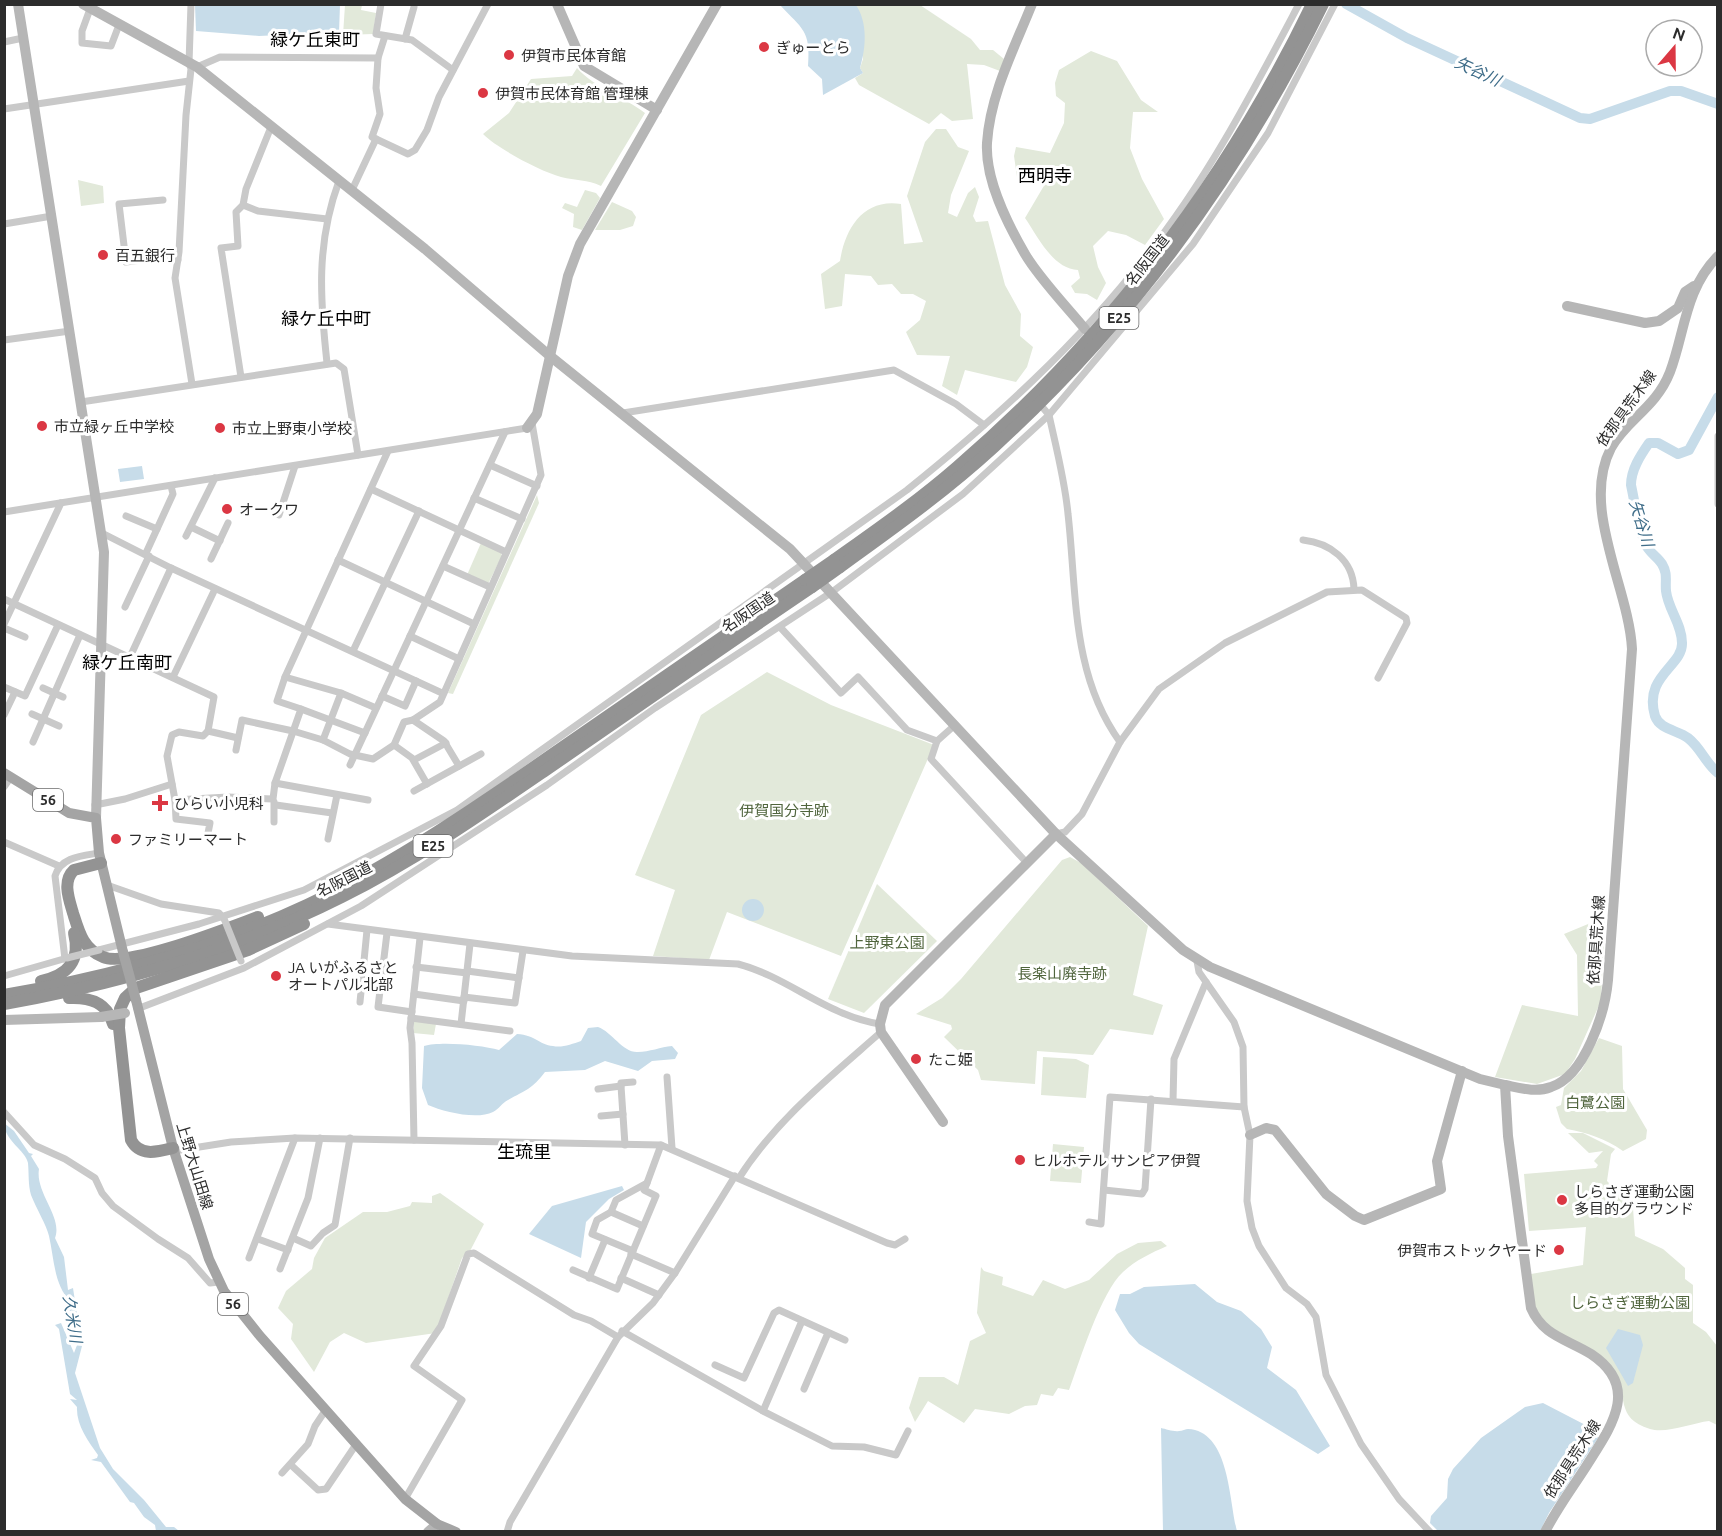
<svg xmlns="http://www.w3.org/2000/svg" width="1722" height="1536" viewBox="0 0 1722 1536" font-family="Ubuntu,'Noto Sans JP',sans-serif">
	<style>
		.green { fill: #e2e9da }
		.water { fill: #c7dce9 }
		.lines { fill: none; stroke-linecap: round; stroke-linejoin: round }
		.river { stroke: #c7dce9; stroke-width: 10 }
		.street { stroke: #c9c9c9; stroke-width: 7 }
		.secondary { stroke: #b6b6b6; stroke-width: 10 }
		.primary { stroke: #a4a4a4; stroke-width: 10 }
		.highway { stroke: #939393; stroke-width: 12 }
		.street-bridge { stroke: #c9c9c9; stroke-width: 7 }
		.secondary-bridge { stroke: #b6b6b6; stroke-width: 10 }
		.primary-bridge { stroke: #a4a4a4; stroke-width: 10 }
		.highway-bridge { stroke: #939393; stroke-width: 12 }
		.poi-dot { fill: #db3743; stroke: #fff; stroke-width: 2 }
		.labels { text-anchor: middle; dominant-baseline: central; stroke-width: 6; stroke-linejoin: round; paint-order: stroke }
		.shield { fill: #fff; stroke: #6b6b6b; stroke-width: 1.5 }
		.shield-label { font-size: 14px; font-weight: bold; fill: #2c2c2c }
		.poi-label { font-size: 15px; fill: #2c2c2c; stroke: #fff; text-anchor: start }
		.street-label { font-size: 15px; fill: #2c2c2c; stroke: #fff }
		.park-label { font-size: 15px; fill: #50653d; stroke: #fff }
		.water-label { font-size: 16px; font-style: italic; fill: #3f6d89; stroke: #fff }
		.quarter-label { font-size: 18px; fill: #000; stroke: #fff }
	</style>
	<rect width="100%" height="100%" fill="#fff"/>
	<g class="green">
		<polygon points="345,5 362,5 361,10 376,13 373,34 343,35"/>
		<polygon points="856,5 920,5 971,39 980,50 993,50 1004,59 1000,71 984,65 967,64 973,119 952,121 941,113 929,124 859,85 855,78 863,73 860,68 863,59"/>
		<path d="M 1091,51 L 1117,61 L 1141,100 L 1158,112 L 1133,112 L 1130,148 L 1142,179 L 1164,219 L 1145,245 L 1126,235 L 1108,231 L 1093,246 L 1098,267 L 1106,283 L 1097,300 L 1087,294 L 1075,293 L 1071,286 L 1080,278 L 1078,270 C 1053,269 1038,237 1025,218 L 1045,184 L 1037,177 L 1017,177 L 1014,156 L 1016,147 L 1050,153 L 1064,123 L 1065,103 L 1056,96 L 1055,83 L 1059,70 Z"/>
		<path d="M 577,68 C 595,88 624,97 645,113 L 601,186 C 587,179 576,181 561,177 C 540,171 498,149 483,134 L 509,113 L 531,79 L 572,76 Z"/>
		<path d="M 936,129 L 946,129 L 958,147 L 969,151 L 951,195 L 948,213 L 957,217 L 968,193 L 975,187 L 979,197 L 973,216 L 976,222 L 988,221 L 1005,285 L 1021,314 L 1020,336 L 1033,347 L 1027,367 L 1016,382 L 965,370 L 957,395 L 942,386 L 950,356 L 917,355 L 906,332 L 920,320 L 926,301 L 913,294 L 901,294 L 892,284 L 878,285 L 871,276 L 845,274 L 842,306 L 825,309 L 821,274 L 840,261 C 845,229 863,198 901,204 L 904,244 L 923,242 L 907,196 L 925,142 Z"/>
		<polygon points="78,180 103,186 104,203 81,206"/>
		<polygon points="585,190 596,193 600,198 582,230 573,227 574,214 562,208 565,203 577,207"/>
		<polygon points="612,202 632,211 636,217 633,226 620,230 595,230"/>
		<polygon points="537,495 539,503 453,694 448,693"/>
		<polygon points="481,543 501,553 502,556 488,584 467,575"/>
		<polygon points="767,672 831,705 934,745 841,956 727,912 709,960 653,956 675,890 635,875 701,715"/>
		<polygon points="1070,857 1081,863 1148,926 1133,995 1163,1005 1153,1035 1110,1029 1093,1055 1037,1051 1035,1084 981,1080 978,1070 944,1037 952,1029 951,1025 916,1014 942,998 961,979 1062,860"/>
		<polygon points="877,884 937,941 864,1013 828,999"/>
		<polygon points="1605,917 1601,1001 1575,1059 1565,1074 1537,1084 1495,1077 1522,1005 1578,1016 1577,955 1564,934"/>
		<polygon points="414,1021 436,1024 434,1035 413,1033"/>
		<path d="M 1599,1038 L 1622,1046 L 1623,1089 L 1647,1130 L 1646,1139 L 1623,1151 C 1605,1138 1587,1133 1567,1129 L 1561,1123 L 1556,1107 L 1561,1105 L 1564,1088 L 1581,1071 Z"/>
		<polygon points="1043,1057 1076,1059 1089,1065 1086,1098 1041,1095"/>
		<path d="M 1568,1133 L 1583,1133 L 1615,1149 L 1611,1154 L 1607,1181 L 1633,1208 L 1635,1236 L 1663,1249 L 1685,1268 L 1685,1279 L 1693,1285 L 1693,1323 L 1706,1332 L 1717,1346 L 1717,1425 L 1709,1421 C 1692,1423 1666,1434 1650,1429 C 1614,1418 1629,1395 1614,1371 C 1595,1338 1544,1342 1533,1301 C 1531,1293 1532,1282 1531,1274 L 1583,1265 L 1586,1227 L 1529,1231 L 1524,1174 L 1596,1168 L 1598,1165 L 1594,1161 L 1603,1151 L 1589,1153 Z"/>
		<polygon points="1053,1144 1084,1147 1081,1183 1050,1181"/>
		<polygon points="440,1193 484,1224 470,1251 462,1258 436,1333 366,1343 344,1333 330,1342 314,1372 291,1339 293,1324 278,1308 286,1291 312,1269 314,1258 325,1238 363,1212 387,1212 410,1206 412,1202 432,1203 432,1196"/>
		<path d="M 1161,1241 L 1167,1246 C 1151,1253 1136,1260 1123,1272 C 1101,1292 1080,1360 1069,1390 L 1058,1388 L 1053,1396 L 1041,1394 L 1037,1405 L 1025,1406 L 1009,1414 L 975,1409 L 964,1423 L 928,1401 L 915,1422 L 909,1408 L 919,1377 L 944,1377 L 958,1385 L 970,1341 L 986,1333 L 977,1313 L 981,1267 L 984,1271 L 1003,1277 L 1002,1285 L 1033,1296 L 1043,1280 L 1065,1289 L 1089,1280 L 1117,1254 L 1138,1243 Z"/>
	</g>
	<g class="water">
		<polygon points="195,5 340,5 339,32 259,36 196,31"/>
		<path d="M 780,5 L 856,5 C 868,23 866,48 860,68 L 863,73 L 823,95 L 822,79 L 808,66 C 811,30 802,29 780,5 Z"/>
		<polygon points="142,466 144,479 120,482 118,469"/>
		<circle cx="753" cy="910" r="11"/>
		<path d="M 598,1027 C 612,1032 623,1053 638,1052 C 649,1052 661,1047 672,1046 L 678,1053 L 675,1059 L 652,1061 L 638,1071 L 605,1061 L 585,1070 L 545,1072 C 532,1089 526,1090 508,1100 C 502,1103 499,1109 493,1112 C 477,1120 444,1112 428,1105 L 422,1088 L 424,1046 C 440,1041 482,1045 499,1050 L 517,1034 C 536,1035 539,1045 553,1046 C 562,1048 572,1044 581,1041 L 588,1028 Z"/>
		<path d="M 4,1123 L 14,1131 L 29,1153 L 33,1154 L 31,1156 L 39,1169 C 35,1193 63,1217 55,1238 L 64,1257 L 68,1290 L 73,1288 L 80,1334 L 84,1336 L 80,1337 L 82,1346 L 75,1373 L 100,1448 L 113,1469 L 144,1500 L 166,1527 L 174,1527 L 179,1531 L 156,1531 L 155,1525 L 144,1517 L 134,1503 L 130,1502 L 101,1462 L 91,1460 L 97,1458 L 98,1455 C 88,1441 76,1425 77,1407 L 70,1399 L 77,1400 L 70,1394 L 59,1329 L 55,1325 L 61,1323 L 74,1353 L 79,1340 L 75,1336 L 68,1303 L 70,1301 C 54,1285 54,1258 49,1236 C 47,1226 36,1208 31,1195 C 28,1184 29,1174 28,1163 C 26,1151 4,1140 4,1123 Z"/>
		<polygon points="622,1186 624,1190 609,1199 586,1222 581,1258 529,1234 552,1206"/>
		<polygon points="1195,1284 1217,1302 1241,1311 1261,1329 1272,1347 1267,1368 1296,1390 1330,1446 1318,1454 1139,1344 1129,1333 1115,1310 1120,1294 1130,1294 1144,1287"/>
		<polygon points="1618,1329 1640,1335 1643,1345 1633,1383 1628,1386 1606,1348"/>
		<polygon points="1543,1403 1597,1431 1598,1438 1549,1513 1540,1531 1438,1531 1430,1523 1431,1516 1447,1498 1448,1479 1453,1469 1481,1438 1525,1407"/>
		<path d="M 1161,1428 C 1166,1429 1174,1432 1179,1431 C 1182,1431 1186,1429 1188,1429 C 1230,1431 1229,1502 1237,1531 L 1163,1531 Z"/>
	</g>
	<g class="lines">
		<g class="river">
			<polyline points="1346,4 1407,38 1580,118 1590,119 1670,91 1681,91 1718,104"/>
			<path d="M 1718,397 L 1689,450 L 1678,454 L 1658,443 L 1649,443 C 1640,456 1631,470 1631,485 C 1635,504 1638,525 1645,543 C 1648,552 1657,556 1662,564 C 1668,574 1665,580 1666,591 C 1668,609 1682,624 1682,643 C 1683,666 1643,676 1655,716 C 1660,730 1678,730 1688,738 C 1701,748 1706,764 1718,773"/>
		</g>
		<g class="street">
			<polyline points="191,4 189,63 191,69 186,115 179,252 175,278 192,384"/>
			<polyline points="381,4 376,34 412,40 453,70"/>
			<polyline points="90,9 82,31 82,43 111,46 119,25"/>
			<polyline points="405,39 414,7"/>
			<polyline points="4,42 23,38"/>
			<polyline points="197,67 220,57 378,58"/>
			<polyline points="4,109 189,81"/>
			<polyline points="376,139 372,137 380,114 376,88 378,58 385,36"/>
			<polyline points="352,190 376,139 408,154 415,150 427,130 439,97 488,4"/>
			<polyline points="163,200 119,204 126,262 149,259 178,260"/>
			<polyline points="243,205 258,211 327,219"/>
			<polyline points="4,224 52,216"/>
			<polyline points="4,340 70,331"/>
			<path d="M 327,363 C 320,299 316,243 339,181"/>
			<polyline points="241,377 221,248 238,246 236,212 243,205 246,189 271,127"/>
			<polyline points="81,402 336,363 344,369 358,455"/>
			<path d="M 1044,409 L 1049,415 C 1056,447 1065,481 1068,514 C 1077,593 1071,674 1120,742"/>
			<polyline points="623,413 894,370 956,404 984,425"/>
			<polyline points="1718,436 1718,504"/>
			<polyline points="490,465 537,486"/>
			<polyline points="371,489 506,552"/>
			<polyline points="474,498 522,519"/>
			<polyline points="4,512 527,428"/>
			<polyline points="279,515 295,466"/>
			<polyline points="126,516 157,529"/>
			<polyline points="191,527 220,541"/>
			<polyline points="102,533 171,568 442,693"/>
			<polyline points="186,536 215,478"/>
			<path d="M 1303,540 C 1330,543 1353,560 1354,589"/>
			<polyline points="146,553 173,494 171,486"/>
			<polyline points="211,559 228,523"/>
			<polyline points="338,560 474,624"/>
			<polyline points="443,566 490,587"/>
			<polyline points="4,599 214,697 208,731 238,738"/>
			<polyline points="125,607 149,556"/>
			<polyline points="4,624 61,503"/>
			<polyline points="780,627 841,693 858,677 907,730 937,741"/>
			<polyline points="4,628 25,637"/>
			<polyline points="410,636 459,659"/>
			<polyline points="353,651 419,511"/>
			<polyline points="130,657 171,568"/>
			<polyline points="173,677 215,589"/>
			<polyline points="285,677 341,693 376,708"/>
			<polyline points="4,687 25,696 58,625"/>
			<polyline points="43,688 63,697"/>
			<polyline points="382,696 405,706 416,681"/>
			<polyline points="301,709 365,733"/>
			<polyline points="32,714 59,726"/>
			<polyline points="4,715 15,692"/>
			<polyline points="413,720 444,741 459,766"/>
			<polyline points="955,725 937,741 931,759 1026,862"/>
			<polyline points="208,731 203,736 179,732 172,735 167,756 175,800 228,797 273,799 275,783 301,709 277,701 285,677 388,451"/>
			<polyline points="323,740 341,693"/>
			<polyline points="33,742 80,635"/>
			<polyline points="394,745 412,758 427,784"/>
			<polyline points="236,750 242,720 293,731 323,740 350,754 373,759 394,745 404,722 413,720 440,702 541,475 532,423"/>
			<polyline points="414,760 446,743"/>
			<polyline points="350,765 505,432"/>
			<polyline points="275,783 368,800"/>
			<polyline points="4,787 11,777"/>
			<polyline points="414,791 481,754"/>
			<polyline points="175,800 176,819 210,823 207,838"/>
			<polyline points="95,805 125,799 172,784"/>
			<polyline points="276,805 332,813"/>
			<polyline points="274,822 274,802"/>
			<polyline points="1056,834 1065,832 1082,814 1120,742 1159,689 1225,643 1327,592 1362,590 1406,618 1407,623 1378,678"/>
			<polyline points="328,839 337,795"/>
			<polyline points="4,842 59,866"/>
			<polyline points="107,885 161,904 219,913 224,919"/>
			<path d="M 328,924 L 572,956 L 738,964 C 788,977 827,1016 880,1024"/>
			<polyline points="387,933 378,1007 412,1012"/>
			<path d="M 99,950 L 199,924 L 304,890 L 457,810 L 907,490 C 994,420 1077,345 1146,256 C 1207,180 1253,91 1299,4"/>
			<path d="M 65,959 L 55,876 C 61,857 81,856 99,853"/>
			<polyline points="1197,961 1199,972 1234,1022 1243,1047 1244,1107 1250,1135 1247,1201 1252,1228 1259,1246 1286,1288 1307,1304 1316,1317 1326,1375 1361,1444 1399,1499 1430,1532"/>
			<polyline points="416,967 467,973"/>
			<polyline points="467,971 519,978"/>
			<polyline points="4,976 67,958"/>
			<polyline points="414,994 464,1001"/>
			<polyline points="464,997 515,1003 523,951"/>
			<polyline points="360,1002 367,930"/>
			<polyline points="137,1009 244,968 361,906 547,785 655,708 832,592 963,494 1049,415 1193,244 1268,133 1335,4"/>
			<polyline points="411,1018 510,1031"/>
			<polyline points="461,1024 470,944"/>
			<polyline points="667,1077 672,1148"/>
			<polyline points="621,1086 621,1083 633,1082"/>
			<polyline points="598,1089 621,1086 625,1145"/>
			<polyline points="1173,1101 1174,1059 1206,982"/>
			<polyline points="4,1112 34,1145 65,1159 95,1178 102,1193 113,1206 158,1239 188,1258 210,1283 219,1282"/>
			<polyline points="601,1116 623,1114"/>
			<polyline points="414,1140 412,1043 410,1028 420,938"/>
			<polyline points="174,1151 231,1142 295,1138 661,1145 887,1243 895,1245 905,1239"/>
			<path d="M 739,1178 C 776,1120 830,1077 881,1032"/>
			<polyline points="1104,1190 1142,1194 1145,1189 1151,1099"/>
			<polyline points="611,1212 643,1226"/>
			<polyline points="1089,1222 1101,1224 1110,1097 1244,1107"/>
			<polyline points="293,1238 311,1246 323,1233 335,1225 350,1138"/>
			<polyline points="258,1239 288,1250"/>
			<polyline points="633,1251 592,1234 597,1220 611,1212 616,1200 647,1183 661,1145"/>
			<polyline points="631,1254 675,1273"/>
			<polyline points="249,1258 295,1138"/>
			<polyline points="280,1269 308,1198 320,1138"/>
			<polyline points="573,1270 617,1289 656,1196 644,1190 647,1183"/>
			<polyline points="589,1278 605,1240"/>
			<polyline points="621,1278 659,1295"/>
			<polyline points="622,1331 763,1411 832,1446 864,1447 896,1455 908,1431"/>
			<polyline points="715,1365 744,1378 774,1313 779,1310 845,1340"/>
			<polyline points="804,1389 828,1333"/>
			<polyline points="763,1411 802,1321"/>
			<polyline points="291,1465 318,1490 326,1489 355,1446"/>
			<polyline points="282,1473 308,1444 315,1426 325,1411"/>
			<polyline points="405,1499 462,1400 414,1366 441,1326 468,1254 474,1253 574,1315 591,1321 618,1337"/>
			<polyline points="507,1532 510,1522 618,1337 653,1303 675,1273 735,1176"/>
		</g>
		<g class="secondary">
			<polyline points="18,4 104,552 96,818"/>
			<polyline points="83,4 197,67 425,249 550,356 790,549 1056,834 1183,950 1210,967 1480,1079 1505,1085"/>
			<polyline points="557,4 584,66 657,110"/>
			<path d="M 1032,4 C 1014,49 990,95 987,143 C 985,180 1007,223 1025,254 C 1039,278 1067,307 1085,329"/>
			<polyline points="1567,306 1645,323 1659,321 1678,308 1685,292 1694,286"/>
			<polyline points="527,428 537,414 568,276 580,244 717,4"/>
			<polyline points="4,1020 101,1017"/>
			<polyline points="943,1122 881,1032 880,1024 885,1005 1056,834"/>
			<polyline points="1250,1135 1266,1128 1275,1130 1326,1194 1355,1216 1364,1220 1441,1189 1437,1161 1462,1071"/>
			<polyline points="428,1532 437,1524"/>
			<path d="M 1545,1532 C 1557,1508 1573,1487 1587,1465 C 1611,1427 1641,1387 1591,1354 C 1567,1339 1543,1336 1531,1308 L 1508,1136 L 1505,1085 C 1520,1088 1536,1093 1551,1087 C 1585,1076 1605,1013 1608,980 L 1632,649 C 1629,588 1580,508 1611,448 C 1626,420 1656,408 1670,372 C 1685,332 1685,289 1718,256"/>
		</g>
		<g class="primary">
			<polyline points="4,773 69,813 96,818 99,853 123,952"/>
			<polyline points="136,1000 173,1148 209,1259 224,1291 260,1336 405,1499 437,1524 456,1532"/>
		</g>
		<g class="highway">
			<path d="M 834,560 C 876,530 918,501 957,467 C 1107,338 1226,182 1312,4"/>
			<path d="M 840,567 C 893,529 946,491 994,447 C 1132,321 1241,172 1323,4"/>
			<path d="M 101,863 L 74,870 C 62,881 69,899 73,913 C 79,932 83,949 103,957 C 128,968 228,928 258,917"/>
			<path d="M 41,981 C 68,975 81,961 74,933"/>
			<path d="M 4,995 C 108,977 211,950 307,905 C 397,862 478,806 560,749 C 642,693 723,636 805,580"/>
			<path d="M 69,998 C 90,997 107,1002 113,1024"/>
			<path d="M 4,1004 C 122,983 235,951 342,897 C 414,861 479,816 546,770 C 635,709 723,647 812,587"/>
			<path d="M 173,1148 C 157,1152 140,1157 131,1140 L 119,1028 L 120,1009 L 125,998 L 136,988 L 248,950 L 304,924"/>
		</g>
		<g class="street-bridge">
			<polyline points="225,921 241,961"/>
			<polyline points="67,958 99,950"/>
		</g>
		<polyline class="secondary-bridge" points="101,1017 125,1013"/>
		<polyline class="primary-bridge" points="123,952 136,1000"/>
		<g class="highway-bridge">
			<polyline points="805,580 834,560"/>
			<polyline points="812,587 840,567"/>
		</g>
	</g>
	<g class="poi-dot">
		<circle cx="764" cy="47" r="6"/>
		<circle cx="509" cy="55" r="6"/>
		<circle cx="483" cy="93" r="6"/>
		<circle cx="103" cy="255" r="6"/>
		<circle cx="42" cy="426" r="6"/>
		<circle cx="220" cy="428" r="6"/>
		<circle cx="227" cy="509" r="6"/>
		<path d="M157 794h6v6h6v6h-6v6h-6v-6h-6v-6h6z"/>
		<circle cx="116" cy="839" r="6"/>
		<circle cx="276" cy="976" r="6"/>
		<circle cx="916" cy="1059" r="6"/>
		<circle cx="1020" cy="1160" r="6"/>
		<circle cx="1562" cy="1200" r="6"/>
		<circle cx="1559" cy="1250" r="6"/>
	</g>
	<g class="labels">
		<g class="shield">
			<rect x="1099.5" y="307" width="39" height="22" rx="4.5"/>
			<rect x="33" y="789" width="30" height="22" rx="4.5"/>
			<rect x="413.5" y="835" width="39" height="22" rx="4.5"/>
			<rect x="218" y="1293" width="30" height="22" rx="4.5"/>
		</g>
		<g class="shield-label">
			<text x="1119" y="318">E25</text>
			<text x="48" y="800">56</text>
			<text x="433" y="846">E25</text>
			<text x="233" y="1304">56</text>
		</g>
		<g class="poi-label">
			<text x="776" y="47">ぎゅーとら</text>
			<text x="521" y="55">伊賀市民体育館</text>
			<text x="495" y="93">伊賀市民体育館 管理棟</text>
			<text x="115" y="255">百五銀行</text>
			<text x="54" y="426">市立緑ヶ丘中学校</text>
			<text x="232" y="428">市立上野東小学校</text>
			<text x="239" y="509">オークワ</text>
			<text x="174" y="803">ひらい小児科</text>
			<text x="128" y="839">ファミリーマート</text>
			<text x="288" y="967">JA いがふるさと<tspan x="288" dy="17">オートパル北部</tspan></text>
			<text x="928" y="1059">たこ姫</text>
			<text x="1032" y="1160">ヒルホテル サンピア伊賀</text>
			<text x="1574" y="1191">しらさぎ運動公園<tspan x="1574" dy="17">多目的グラウンド</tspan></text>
			<text x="1547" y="1250" text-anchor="end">伊賀市ストックヤード</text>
		</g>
		<g class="street-label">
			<text transform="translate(1147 260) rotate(-52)">名阪国道</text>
			<text transform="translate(1626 408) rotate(-54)">依那具荒木線</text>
			<text transform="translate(748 612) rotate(-34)">名阪国道</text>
			<text transform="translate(344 879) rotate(-27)">名阪国道</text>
			<text transform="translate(1596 940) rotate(-86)">依那具荒木線</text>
			<text transform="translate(195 1166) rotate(73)">上野大山田線</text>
			<text transform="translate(1572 1459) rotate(-57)">依那具荒木線</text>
		</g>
		<g class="park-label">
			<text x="784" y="810">伊賀国分寺跡</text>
			<text x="887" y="942">上野東公園</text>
			<text x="1062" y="973">長楽山廃寺跡</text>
			<text x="1595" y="1102">白鷺公園</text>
			<text x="1630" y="1302">しらさぎ運動公園</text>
		</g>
		<g class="water-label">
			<text transform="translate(1478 71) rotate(25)">矢谷川</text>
			<text transform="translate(1642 523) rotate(73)">矢谷川</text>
			<text transform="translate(73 1319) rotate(81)">久米川</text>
		</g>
		<g class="quarter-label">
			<text x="315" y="39">緑ケ丘東町</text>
			<text x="1045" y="175">西明寺</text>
			<text x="326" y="318">緑ケ丘中町</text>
			<text x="127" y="662">緑ケ丘南町</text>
			<text x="524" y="1151">生琉里</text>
		</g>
	</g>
	<rect width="1722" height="1536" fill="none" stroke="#2c2c2c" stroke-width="12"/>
	<g transform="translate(1674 48) rotate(20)"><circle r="28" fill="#ffffff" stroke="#ababab" stroke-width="1.5"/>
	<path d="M0-4.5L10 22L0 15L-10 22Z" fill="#db3743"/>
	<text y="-9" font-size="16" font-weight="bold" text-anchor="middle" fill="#2c2c2c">N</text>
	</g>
</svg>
